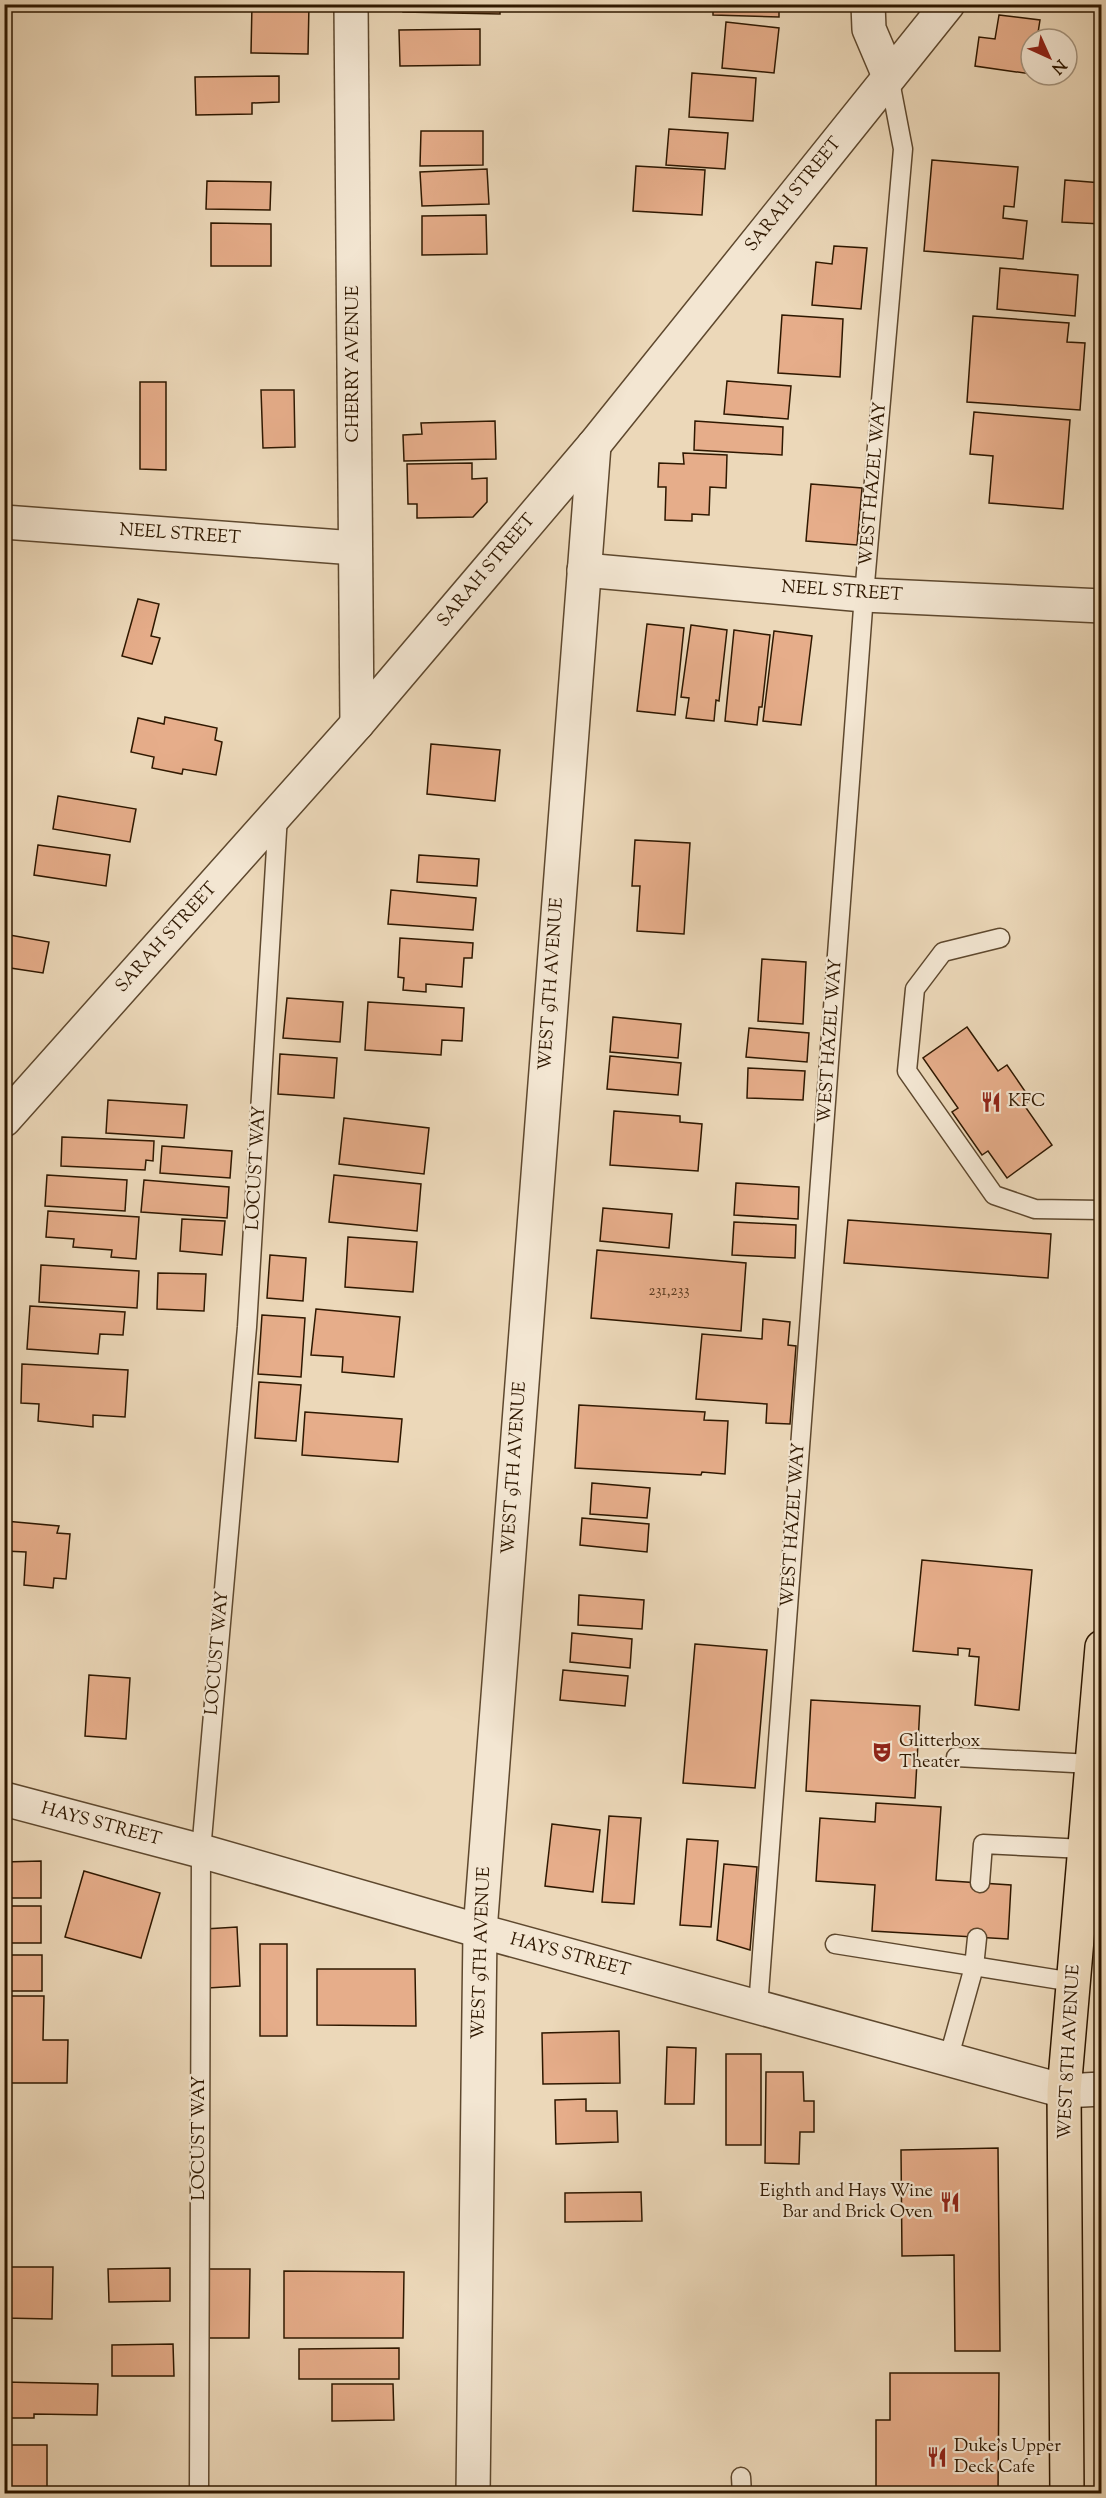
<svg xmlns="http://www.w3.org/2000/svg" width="1106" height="2498" viewBox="0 0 1106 2498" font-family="'Sorts Mill Goudy',serif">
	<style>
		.building { fill: #e6ad8a; stroke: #2f1800; stroke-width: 1.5 }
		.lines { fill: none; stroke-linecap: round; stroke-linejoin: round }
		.service-casing { stroke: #5e482e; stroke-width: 21 }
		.minor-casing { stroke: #5e482e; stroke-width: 36 }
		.primary-casing { stroke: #2f1800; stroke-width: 36 }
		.service { stroke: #f3e6d2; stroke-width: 18 }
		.minor { stroke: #f3e6d2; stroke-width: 33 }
		.primary { stroke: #ecd8b9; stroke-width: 33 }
		.labels { text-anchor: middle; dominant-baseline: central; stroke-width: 4.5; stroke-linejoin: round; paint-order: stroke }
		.number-label { font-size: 15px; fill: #5d3d22 }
		.street-label { font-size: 18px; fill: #2f1800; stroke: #f3e6d2 }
		.poi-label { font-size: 18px; fill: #2f1800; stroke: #f3e6d2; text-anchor: start }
	</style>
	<rect width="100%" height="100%" fill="#ecd8b9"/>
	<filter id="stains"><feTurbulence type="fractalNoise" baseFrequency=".00333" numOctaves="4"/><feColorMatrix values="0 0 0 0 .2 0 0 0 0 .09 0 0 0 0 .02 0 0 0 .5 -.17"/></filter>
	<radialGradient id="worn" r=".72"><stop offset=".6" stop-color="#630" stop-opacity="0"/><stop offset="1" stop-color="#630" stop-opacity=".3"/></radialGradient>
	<g class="building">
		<polygon points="252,4 309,4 308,54 251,53"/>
		<polygon points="403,4 500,4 500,14 403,12"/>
		<polygon points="713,4 779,4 779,17 713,15"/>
		<polygon points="999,15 1040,20 1037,39 1031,39 1031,74 975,66 979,37 995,39"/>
		<polygon points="726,22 779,28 774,73 722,68"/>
		<polygon points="480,29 480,65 400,66 399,30"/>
		<polygon points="692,73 756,78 753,121 689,117"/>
		<polygon points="279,76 279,102 252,103 252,114 196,115 195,77"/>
		<polygon points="669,129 728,133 725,169 666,165"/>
		<polygon points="421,131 483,131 483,165 420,166"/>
		<polygon points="932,160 1018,167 1014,207 1004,206 1003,218 1027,221 1023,259 924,251"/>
		<polygon points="636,166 705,170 702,215 633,211"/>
		<polygon points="487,169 489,204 422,206 420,172"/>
		<polygon points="1065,180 1102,183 1102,224 1062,222"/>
		<polygon points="207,181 271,182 270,210 206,209"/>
		<polygon points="486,215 487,254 422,255 422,216"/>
		<polygon points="211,223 271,224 271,266 211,266"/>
		<polygon points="834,246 867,248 861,309 812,305 816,262 832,264"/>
		<polygon points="1000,268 1078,275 1075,316 997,309"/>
		<polygon points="782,315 843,319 840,377 778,373"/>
		<polygon points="973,316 1069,323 1067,342 1085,343 1080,410 967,402"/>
		<polygon points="727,381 791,386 788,419 724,414"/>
		<polygon points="140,382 166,382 166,470 140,469"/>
		<polygon points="261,390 294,390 295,447 263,448"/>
		<polygon points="974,412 1070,420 1063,509 989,503 993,456 970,454"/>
		<polygon points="495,421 496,459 404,461 403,435 422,434 421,423"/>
		<polygon points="695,421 783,427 782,455 694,450"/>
		<polygon points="683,453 727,455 726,488 710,487 709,515 692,514 692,521 665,520 666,487 658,487 659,463 684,464"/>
		<polygon points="472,463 472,479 487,478 487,502 473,517 417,518 417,504 408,504 407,464"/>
		<polygon points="811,484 862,488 857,545 806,541"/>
		<polygon points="138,599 159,604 151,636 160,638 152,664 122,656"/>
		<polygon points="647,624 684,628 675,715 637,711"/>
		<polygon points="691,625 727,630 719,701 716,700 714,721 686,718 689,698 681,697"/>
		<polygon points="734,630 770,635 762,707 759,707 757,725 725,721"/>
		<polygon points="774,631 812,636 801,725 763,721"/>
		<polygon points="165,717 217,728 215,740 222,742 216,775 183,769 182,774 152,768 154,757 131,752 138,718 164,724"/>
		<polygon points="431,744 500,750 495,801 427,794"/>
		<polygon points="58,796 136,809 130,842 53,829"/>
		<polygon points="635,840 690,843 684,934 637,931 640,886 632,886"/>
		<polygon points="38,845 110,855 106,886 34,875"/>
		<polygon points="419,855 479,859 477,886 417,882"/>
		<polygon points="391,890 476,898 473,930 388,924"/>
		<polygon points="4,934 49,942 43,973 4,967"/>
		<polygon points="400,938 473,943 472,958 464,958 462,987 426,984 426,992 403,990 404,978 398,977"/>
		<polygon points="762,959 806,962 803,1024 758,1021"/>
		<polygon points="287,998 343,1002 340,1042 283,1038"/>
		<polygon points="368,1002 464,1008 462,1041 442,1040 441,1055 365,1050"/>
		<polygon points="613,1017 681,1024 678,1058 610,1052"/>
		<polygon points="967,1027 998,1071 1007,1065 1031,1100 1024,1105 1052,1145 1007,1178 988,1151 982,1155 952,1112 958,1108 923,1058"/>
		<polygon points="749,1028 809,1033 807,1062 746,1057"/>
		<polygon points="280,1054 337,1058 334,1098 278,1094"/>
		<polygon points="610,1056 681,1063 678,1095 607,1089"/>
		<polygon points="748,1068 805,1071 803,1100 747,1098"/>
		<polygon points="108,1100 187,1105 184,1138 106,1133"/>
		<polygon points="614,1111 680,1116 680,1122 702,1124 698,1171 610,1165"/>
		<polygon points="344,1118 429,1128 424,1174 339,1164"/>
		<polygon points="62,1137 154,1141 153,1161 146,1160 145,1170 61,1166"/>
		<polygon points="162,1146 232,1151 230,1178 160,1173"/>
		<polygon points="47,1175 127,1180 125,1211 45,1206"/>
		<polygon points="334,1175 421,1184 417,1231 329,1222"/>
		<polygon points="144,1180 229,1187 227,1218 141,1212"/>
		<polygon points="736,1183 799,1187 798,1219 734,1215"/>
		<polygon points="603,1208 672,1214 669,1248 600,1241"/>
		<polygon points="48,1211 139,1217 136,1259 111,1257 112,1250 73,1247 74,1239 46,1237"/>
		<polygon points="182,1219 225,1221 222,1255 180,1251"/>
		<polygon points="848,1220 1051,1234 1048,1278 844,1263"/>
		<polygon points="734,1222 796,1225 795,1258 732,1255"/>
		<polygon points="348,1237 417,1242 413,1292 345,1287"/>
		<polygon points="597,1250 746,1263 741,1331 591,1318"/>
		<polygon points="270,1255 306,1258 303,1301 267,1298"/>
		<polygon points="41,1265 139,1271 137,1308 39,1302"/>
		<polygon points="158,1273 206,1274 204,1311 157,1309"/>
		<polygon points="30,1306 125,1312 123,1335 100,1334 98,1354 27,1349"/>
		<polygon points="316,1309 400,1317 394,1377 342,1372 343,1357 311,1355"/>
		<polygon points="262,1315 305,1318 301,1377 258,1374"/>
		<polygon points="763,1319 790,1322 788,1345 796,1346 790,1424 766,1423 767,1404 696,1399 702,1334 762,1339"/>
		<polygon points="22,1364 128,1370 125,1417 93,1415 93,1427 38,1421 39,1404 21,1403"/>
		<polygon points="259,1382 301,1385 296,1441 255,1438"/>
		<polygon points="579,1405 705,1412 704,1420 728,1421 725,1474 702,1472 701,1475 575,1468"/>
		<polygon points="305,1412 402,1419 398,1462 302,1455"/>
		<polygon points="592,1483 650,1488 647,1518 590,1514"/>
		<polygon points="582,1518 649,1524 647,1552 580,1545"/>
		<polygon points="5,1521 59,1526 57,1533 70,1534 66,1579 54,1578 53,1588 24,1585 26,1552 4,1551"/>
		<polygon points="922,1560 1032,1570 1019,1710 975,1705 979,1657 969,1656 970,1649 958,1648 958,1655 913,1651"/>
		<polygon points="579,1595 644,1600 642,1629 578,1625"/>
		<polygon points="572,1633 632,1639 630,1668 570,1662"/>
		<polygon points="695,1644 767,1650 755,1788 683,1783"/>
		<polygon points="563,1670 628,1676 625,1706 560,1700"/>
		<polygon points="89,1675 130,1678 126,1739 85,1736"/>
		<polygon points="811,1700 920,1706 915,1798 806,1791"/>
		<polygon points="876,1803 941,1807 936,1880 1011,1885 1008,1939 872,1931 875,1885 816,1881 820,1818 875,1822"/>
		<polygon points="609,1816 641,1818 634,1904 602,1902"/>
		<polygon points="552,1824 600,1830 593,1892 545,1886"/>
		<polygon points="687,1839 718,1841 711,1927 680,1925"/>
		<polygon points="41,1861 41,1898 4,1898 4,1862"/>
		<polygon points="724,1864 757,1867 750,1950 717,1940"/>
		<polygon points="84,1871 160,1893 141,1958 65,1937"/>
		<rect x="4" y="1906" width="37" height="37"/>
		<polygon points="237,1927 240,1986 208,1988 205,1929"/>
		<rect x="260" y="1944" width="27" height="92"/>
		<rect x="4" y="1955" width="38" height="36"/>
		<polygon points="317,1969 415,1969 416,2026 317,2025"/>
		<polygon points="4,1996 44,1996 43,2040 68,2040 67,2083 4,2083"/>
		<polygon points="619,2031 620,2083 543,2084 542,2033"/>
		<polygon points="667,2047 696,2048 694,2104 665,2104"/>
		<rect x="726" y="2054" width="35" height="91"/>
		<polygon points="766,2072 803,2072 804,2101 814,2101 814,2132 800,2132 799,2164 765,2163"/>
		<polygon points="586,2099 586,2111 617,2111 618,2142 556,2144 555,2100"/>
		<polygon points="998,2148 1000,2351 955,2351 954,2255 902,2256 901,2150"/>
		<polygon points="641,2192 642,2221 565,2222 565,2193"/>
		<polygon points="4,2267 53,2267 52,2319 4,2318"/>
		<polygon points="170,2268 170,2301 109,2302 108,2269"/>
		<polygon points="208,2269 250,2269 249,2338 208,2338"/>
		<polygon points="284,2271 404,2272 403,2338 284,2338"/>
		<polygon points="173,2344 174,2376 112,2376 112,2345"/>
		<polygon points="399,2348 399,2379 299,2379 299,2349"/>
		<polygon points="890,2373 999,2373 998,2494 876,2494 876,2420 890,2420"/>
		<polygon points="4,2382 98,2384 97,2415 34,2414 34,2418 4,2418"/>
		<polygon points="332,2384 393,2384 394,2420 332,2421"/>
		<polygon points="4,2445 47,2445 47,2494 9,2494 9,2489 4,2489"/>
	</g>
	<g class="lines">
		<g class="service-casing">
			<g id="service">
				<polyline points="1000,938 943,952 915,989 907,1071 994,1195 1035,1209 1102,1210"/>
				<polyline points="956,1757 1092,1764"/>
				<polyline points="980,1883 983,1844 1084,1849"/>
				<polyline points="835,1944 1073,1982"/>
				<polyline points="758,2007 864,595 903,149 889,76"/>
				<polyline points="948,2060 974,1967 977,1938"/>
				<polyline points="741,2477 742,2494"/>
				<polyline points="199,2494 201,1851 247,1327 278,815"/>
			</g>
		</g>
		<g class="minor-casing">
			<g id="minor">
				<polyline points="351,4 357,724"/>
				<polyline points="868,4 869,29 889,76"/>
				<polyline points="4,522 355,548"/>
				<polyline points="584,570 864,595 1102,606"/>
				<polyline points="4,1120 357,724 594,445 948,4"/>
				<polyline points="4,1799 201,1851 480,1931 1064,2091 1102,2089"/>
				<polyline points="473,2494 480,1931 594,445"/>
			</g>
		</g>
		<g class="primary-casing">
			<polyline id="primary" points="1067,2494 1064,2091 1102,1647"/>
		</g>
		<use href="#service" class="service"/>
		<use href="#minor" class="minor"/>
		<use href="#primary" class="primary"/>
	</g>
	<defs>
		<g id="restaurant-bare" transform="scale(1.62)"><path d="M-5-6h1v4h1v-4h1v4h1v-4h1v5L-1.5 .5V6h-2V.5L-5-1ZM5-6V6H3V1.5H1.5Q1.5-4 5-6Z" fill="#8f2418" stroke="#f3e6d2" stroke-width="2.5" paint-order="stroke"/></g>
		<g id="theatre-bare" transform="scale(1.62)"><path d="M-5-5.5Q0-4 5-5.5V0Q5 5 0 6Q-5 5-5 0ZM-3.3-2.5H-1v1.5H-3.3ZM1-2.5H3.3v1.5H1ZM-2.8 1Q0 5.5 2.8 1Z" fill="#8f2418" stroke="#f3e6d2" stroke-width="2.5" paint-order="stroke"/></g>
	</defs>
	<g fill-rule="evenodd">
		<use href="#restaurant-bare" x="991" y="1102"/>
		<use href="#theatre-bare" x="882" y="1752"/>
		<use href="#restaurant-bare" x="950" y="2202"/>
		<use href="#restaurant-bare" x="937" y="2457"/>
	</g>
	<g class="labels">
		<g class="number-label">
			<text x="669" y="1291">231,233</text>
		</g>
		<g class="street-label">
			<text transform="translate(794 195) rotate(-51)">SARAH STREET</text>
			<text transform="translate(354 364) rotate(-90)">CHERRY AVENUE</text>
			<text transform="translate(874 484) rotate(-85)">WEST HAZEL WAY</text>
			<text transform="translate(180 535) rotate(4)">NEEL STREET</text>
			<text transform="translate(487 571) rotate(-50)">SARAH STREET</text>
			<text transform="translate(842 592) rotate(4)">NEEL STREET</text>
			<text transform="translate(167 938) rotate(-48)">SARAH STREET</text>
			<text transform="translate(552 984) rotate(-86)">WEST 9TH AVENUE</text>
			<text transform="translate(831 1041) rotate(-86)">WEST HAZEL WAY</text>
			<text transform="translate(257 1168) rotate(-87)">LOCUST WAY</text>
			<text transform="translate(515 1468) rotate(-86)">WEST 9TH AVENUE</text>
			<text transform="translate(794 1525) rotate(-86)">WEST HAZEL WAY</text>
			<text transform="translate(218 1653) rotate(-85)">LOCUST WAY</text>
			<text transform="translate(101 1825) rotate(15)">HAYS STREET</text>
			<text transform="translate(482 1953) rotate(-88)">WEST 9TH AVENUE</text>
			<text transform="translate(570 1956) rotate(15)">HAYS STREET</text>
			<text transform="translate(1070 2052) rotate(-87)">WEST 8TH AVENUE</text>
			<text transform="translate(200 2138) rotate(-90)">LOCUST WAY</text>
		</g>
		<g class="poi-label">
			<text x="1008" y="1102">KFC</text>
			<text x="899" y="1742">Glitterbox<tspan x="899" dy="21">Theater</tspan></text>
			<text x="933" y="2192" text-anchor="end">Eighth and Hays Wine<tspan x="933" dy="21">Bar and Brick Oven</tspan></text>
			<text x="954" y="2447">Duke's Upper<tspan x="954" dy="21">Deck Cafe</tspan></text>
		</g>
	</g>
	<rect width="1106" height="2498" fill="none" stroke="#ecd8b9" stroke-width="24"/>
	<rect x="6" y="6" width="1094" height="2486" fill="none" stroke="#2f1800" stroke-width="3"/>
	<rect x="12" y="12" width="1082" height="2474" fill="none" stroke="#2f1800" stroke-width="1.5"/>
	<g transform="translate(1049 57) rotate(135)"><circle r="28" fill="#f3e6d2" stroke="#a5947e" stroke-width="1.5"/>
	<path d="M0-4.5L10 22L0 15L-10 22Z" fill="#8f2418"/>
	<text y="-9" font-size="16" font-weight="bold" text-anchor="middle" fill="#2f1800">N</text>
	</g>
	<rect width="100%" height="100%" filter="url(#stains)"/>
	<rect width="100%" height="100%" fill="url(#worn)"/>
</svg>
